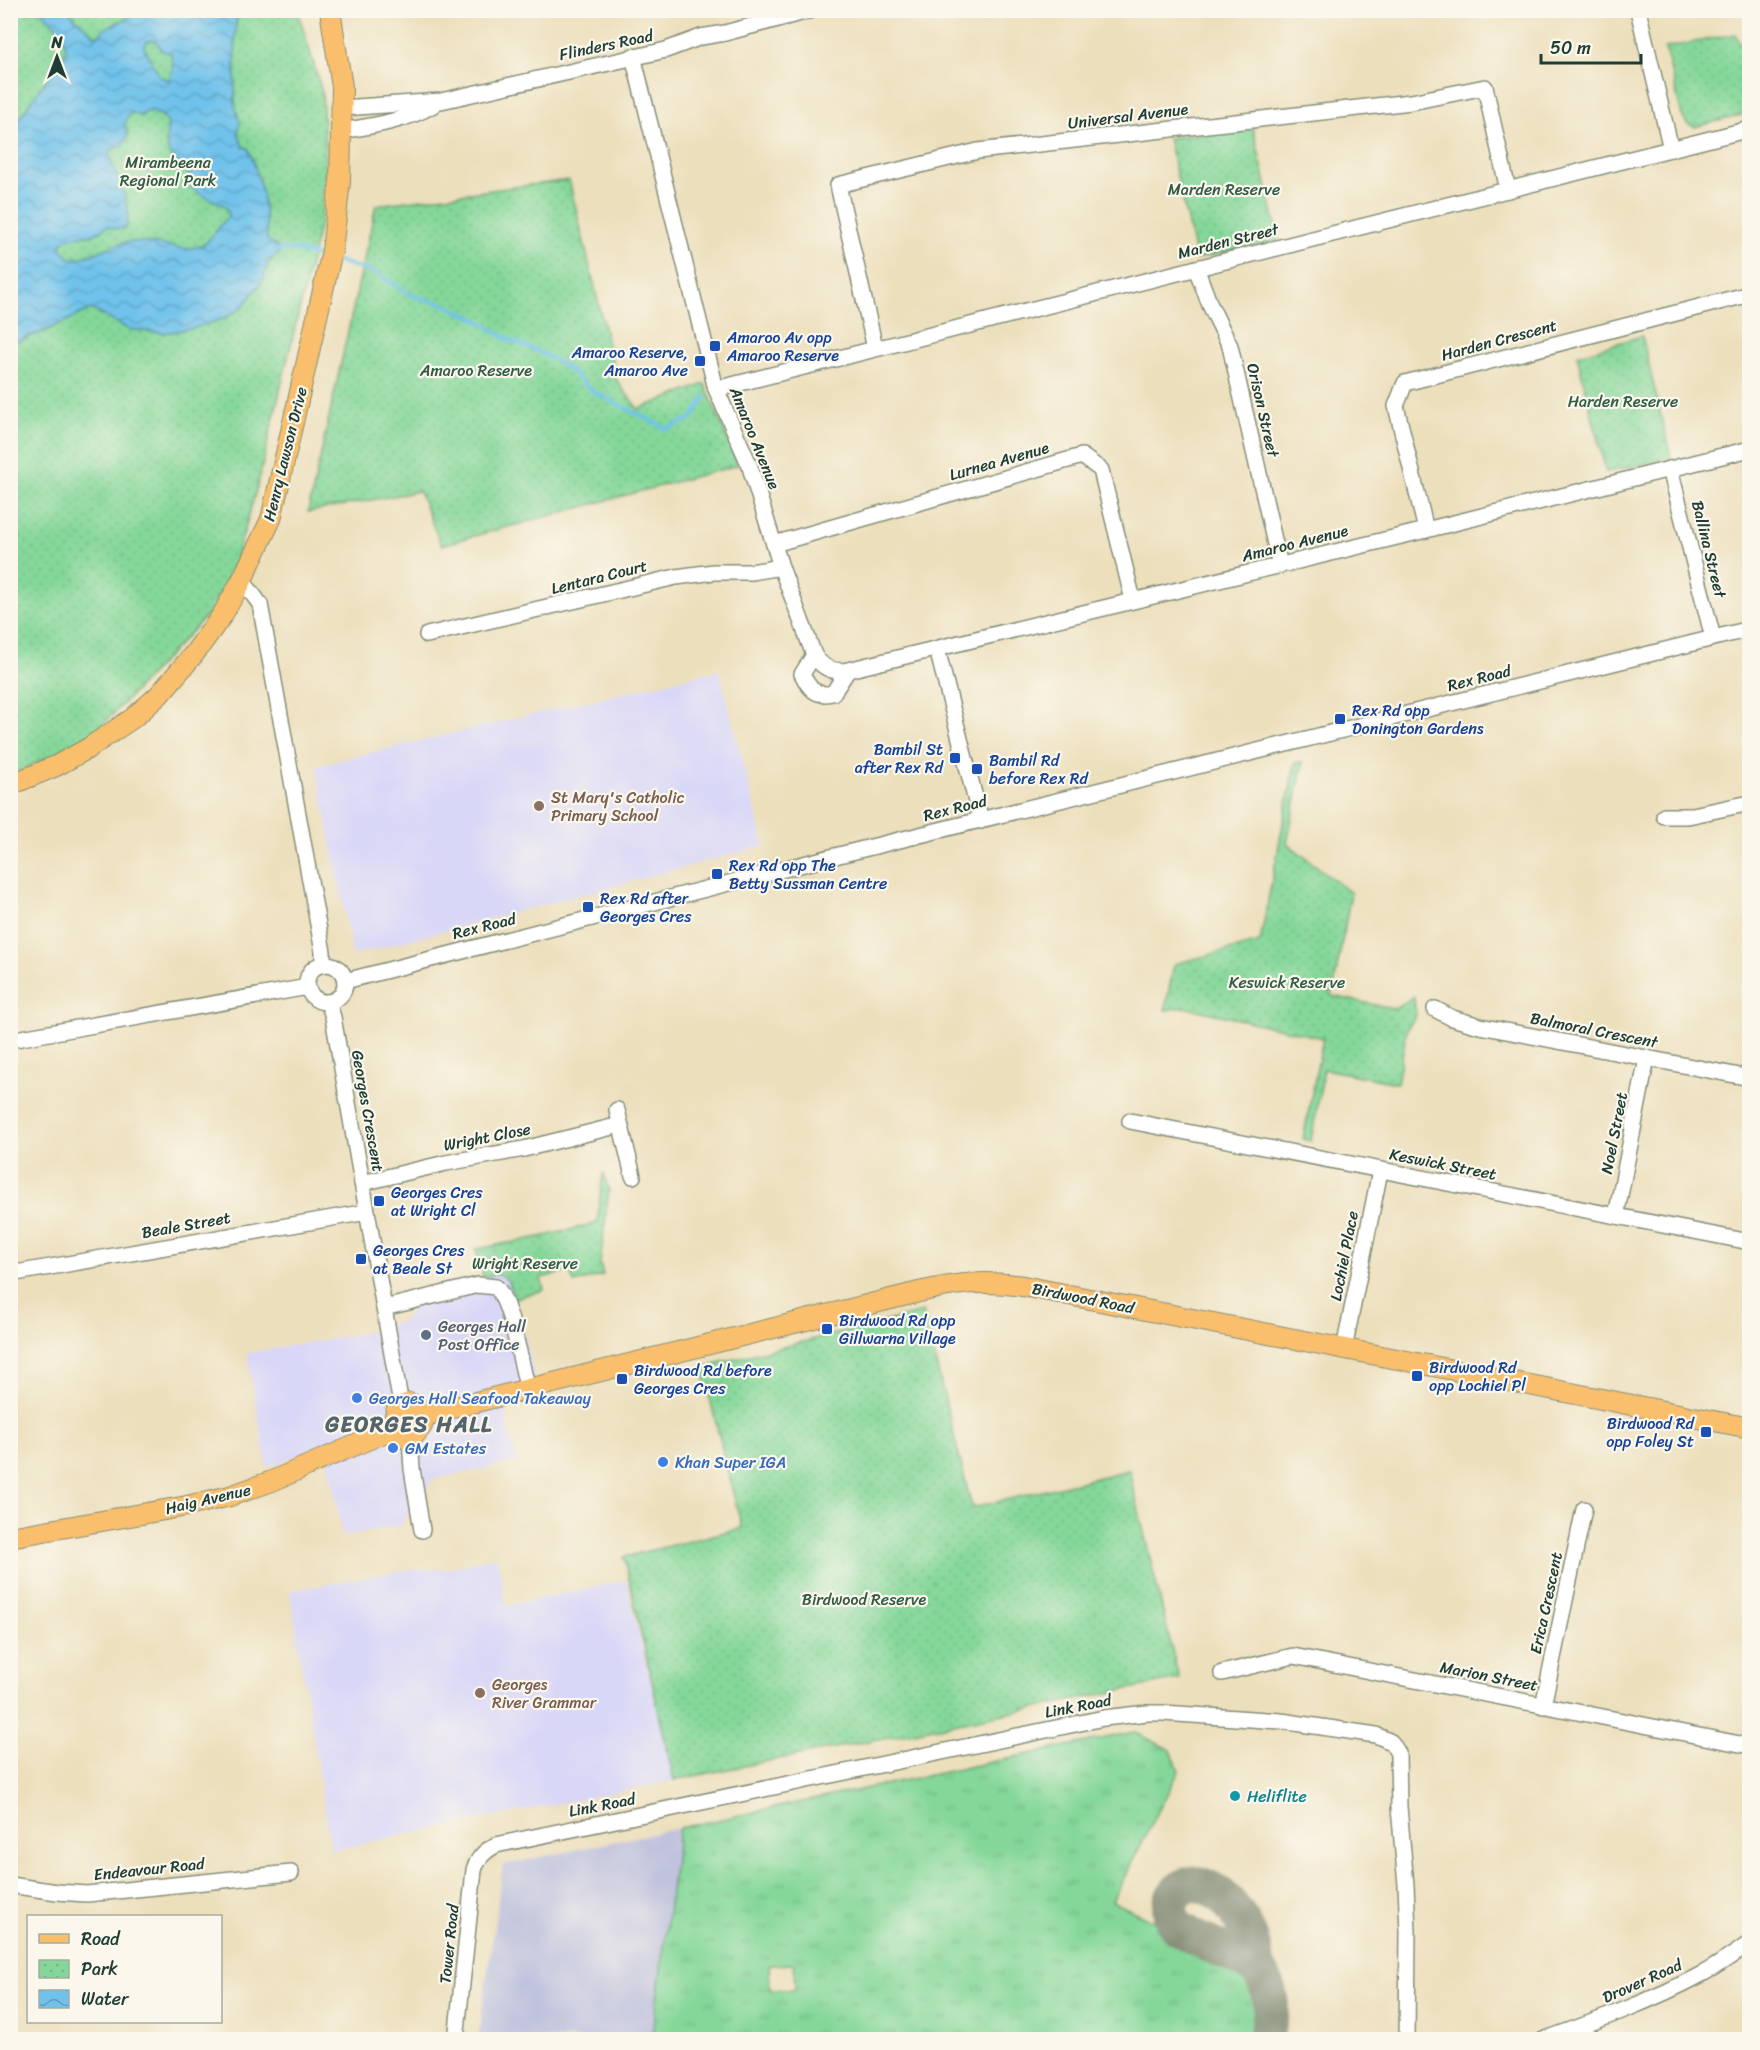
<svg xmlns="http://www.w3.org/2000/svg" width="1760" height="2050" viewBox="0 0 1760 2050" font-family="Sriracha,sans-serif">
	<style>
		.built { fill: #d9d7f7 }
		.industrial { fill: #c0c2dd }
		.grass { fill: url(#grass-tufts); stroke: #528a66; stroke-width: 1.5; fill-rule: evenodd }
		.park { fill: url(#park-dots); stroke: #528a66; stroke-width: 1.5 }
		.water { fill: url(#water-waves); stroke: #488090; stroke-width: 1.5; fill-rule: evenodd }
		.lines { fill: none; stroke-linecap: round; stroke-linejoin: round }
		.stream { stroke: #70c2eb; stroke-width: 4 }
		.taxiway { stroke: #868e78; stroke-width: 36 }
		.minor-casing { stroke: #868e78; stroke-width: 18 }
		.major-casing { stroke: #868e78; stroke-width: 22 }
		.minor { stroke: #fff; stroke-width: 15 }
		.major { stroke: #f9bf6c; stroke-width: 20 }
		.transit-dot { fill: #1a4fb4; stroke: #fbf7ec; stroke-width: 2 }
		.education-dot { fill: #8d6e63; stroke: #fbf7ec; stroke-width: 2 }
		.service-dot { fill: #5c6f8a; stroke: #fbf7ec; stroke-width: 2 }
		.shop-dot { fill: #3f7fe0; stroke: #fbf7ec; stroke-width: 2 }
		.culture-dot { fill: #0f9aa8; stroke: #fbf7ec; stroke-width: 2 }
		.labels { text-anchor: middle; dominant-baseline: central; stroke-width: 4.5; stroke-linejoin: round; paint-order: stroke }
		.street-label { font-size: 16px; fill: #1f3d34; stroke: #fbf7ec }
		.park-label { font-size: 16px; fill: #335c48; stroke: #fbf7ec }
		.transit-label { font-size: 16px; fill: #164399; stroke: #fbf7ec; text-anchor: start }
		.education-label { font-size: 16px; fill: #785e54; stroke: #fbf7ec; text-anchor: start }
		.service-label { font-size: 16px; fill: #4e5e75; stroke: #fbf7ec; text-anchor: start }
		.shop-label { font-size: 16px; fill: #366cbe; stroke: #fbf7ec; text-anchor: start }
		.culture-label { font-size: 16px; fill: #0d838f; stroke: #fbf7ec; text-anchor: start }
		.district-label { font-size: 22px; font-weight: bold; letter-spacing: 1.5px; fill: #54646d; stroke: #fbf7ec }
	</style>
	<defs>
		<pattern id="grass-tufts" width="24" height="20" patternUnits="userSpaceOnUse" patternTransform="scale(1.5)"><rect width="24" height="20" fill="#84d799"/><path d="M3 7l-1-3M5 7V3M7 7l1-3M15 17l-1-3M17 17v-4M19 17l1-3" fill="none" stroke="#72b984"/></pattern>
		<pattern id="park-dots" width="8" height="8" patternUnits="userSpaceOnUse" patternTransform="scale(1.5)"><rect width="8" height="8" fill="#84d799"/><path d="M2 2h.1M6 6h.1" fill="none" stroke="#72b984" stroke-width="1.8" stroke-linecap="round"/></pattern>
		<pattern id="water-waves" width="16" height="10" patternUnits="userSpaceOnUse" patternTransform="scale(1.5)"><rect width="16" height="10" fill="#70c2eb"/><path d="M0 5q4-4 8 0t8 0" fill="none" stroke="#5b9fbf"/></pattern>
	</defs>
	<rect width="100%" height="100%" fill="#fbf7ec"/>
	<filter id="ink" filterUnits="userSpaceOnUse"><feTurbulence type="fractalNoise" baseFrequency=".0167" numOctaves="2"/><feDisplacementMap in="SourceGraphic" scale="12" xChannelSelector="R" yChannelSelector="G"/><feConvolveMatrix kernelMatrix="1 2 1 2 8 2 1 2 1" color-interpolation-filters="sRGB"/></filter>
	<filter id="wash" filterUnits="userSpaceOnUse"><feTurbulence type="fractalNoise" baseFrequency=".008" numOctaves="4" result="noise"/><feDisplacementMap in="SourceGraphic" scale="24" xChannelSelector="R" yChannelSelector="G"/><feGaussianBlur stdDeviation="1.35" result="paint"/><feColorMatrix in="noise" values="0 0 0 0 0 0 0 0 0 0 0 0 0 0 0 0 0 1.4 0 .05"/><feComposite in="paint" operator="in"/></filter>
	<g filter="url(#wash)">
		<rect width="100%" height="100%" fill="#ecdfbc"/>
		<g class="built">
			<polygon points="719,670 764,846 353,955 316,766"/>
			<polygon points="493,1275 504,1276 508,1279 515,1298 535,1378 505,1414 516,1462 433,1479 400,1526 343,1536 325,1445 267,1467 247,1353 366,1333 405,1320 410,1311 407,1296"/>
			<polygon points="497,1556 506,1606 626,1580 674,1780 331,1850 290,1591 407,1570 447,1569"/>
		</g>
		<polygon class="industrial" points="679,1828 652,2039 478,2039 503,1865"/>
		<path class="grass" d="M 1134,1732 L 1171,1750 L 1179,1771 L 1112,1901 L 1244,1966 C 1264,1988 1269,2012 1258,2039 L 652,2039 L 679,1828 ZM 794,1964 L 795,1990 L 770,1990 L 769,1965 Z"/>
		<g class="park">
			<polygon points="10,11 298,11 322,92 326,166 321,219 257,487 233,569 209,613 98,730 67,749 11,775"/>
			<polygon points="1735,34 1749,61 1749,113 1695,127 1687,124 1682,116 1665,48"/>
			<polygon points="1253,128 1279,240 1196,259 1168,138"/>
			<polygon points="569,180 617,381 638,409 705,384 738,465 441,545 419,491 308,512 376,205"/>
			<polygon points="1642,336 1671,458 1606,472 1577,355"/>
			<polygon points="1303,762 1287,843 1351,893 1332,996 1395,1009 1414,997 1416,1016 1407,1029 1397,1083 1324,1069 1311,1141 1303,1139 1323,1038 1184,1007 1165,1010 1174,964 1260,942 1295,763"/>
			<path d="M 603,1172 L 609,1189 L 600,1264 L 603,1275 L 574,1283 L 570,1271 L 541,1278 L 544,1290 L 515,1298 C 507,1278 507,1271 483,1277 L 476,1249 L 545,1236 L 597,1223 Z"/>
			<polygon points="923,1312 972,1508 1129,1470 1179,1679 674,1780 624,1557 742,1528 702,1367"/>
		</g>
		<path class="water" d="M 41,11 L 68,11 L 94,35 L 99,35 L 104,29 L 142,11 L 237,11 L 235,39 L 235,106 L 240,122 L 238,132 L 243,147 L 248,148 C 260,176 266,208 267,239 L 282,250 L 268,263 L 263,281 L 241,309 L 225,318 L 195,328 L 164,333 L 128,329 L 91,309 L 45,331 L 11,344 L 10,229 L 15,221 L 14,154 L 18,120 L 66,52 C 66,33 53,23 41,11 ZM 155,40 L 162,51 L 171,53 L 173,68 L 169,80 L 160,77 L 145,49 L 144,45 L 148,41 ZM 147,111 L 161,115 L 168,123 L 166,141 L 169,153 L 189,174 L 192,187 L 198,193 L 225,206 L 229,215 L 207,242 L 201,246 L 186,249 C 169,247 146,240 129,242 C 108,244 92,259 70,258 L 61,248 L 62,242 C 73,234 83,237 95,234 C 99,233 103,229 107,226 C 115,228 117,230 125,228 C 133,212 122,186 115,171 C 112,164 109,160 109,152 L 113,149 L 123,146 L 128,135 L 125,126 L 128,115 L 132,113 L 142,116 Z"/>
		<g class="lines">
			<g class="stream">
				<polyline points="279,250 297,250 324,258"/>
				<polyline points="337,261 373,272 415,297 441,303 476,319 507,339 533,349 564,365 592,391 667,429 692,418 705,397"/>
			</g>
			<path class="taxiway" d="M 1261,1973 C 1244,1959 1224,1951 1204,1942 C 1195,1937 1184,1933 1177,1926 C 1160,1907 1177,1879 1201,1885 C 1224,1891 1241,1916 1250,1937 C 1253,1946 1254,1955 1257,1964 C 1263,1978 1271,1992 1271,2008 C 1271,2018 1268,2029 1265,2040"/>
		</g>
	</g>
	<g filter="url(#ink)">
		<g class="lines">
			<g class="minor-casing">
				<g id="minor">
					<polyline points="1638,10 1671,149"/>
					<path d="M 633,56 L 716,389 L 749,464 L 781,567 L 814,655 C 822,668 833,673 848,670 L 1426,530 L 1750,449"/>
					<polyline points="343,108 441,101 666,50 701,37 725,33 812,10"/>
					<path d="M 342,131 C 372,126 406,121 433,105"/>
					<polyline points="1196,268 1210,305 1230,346 1280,566"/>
					<polyline points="875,348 838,185 978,151 1411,102 1485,87 1508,190"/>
					<polyline points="716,389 1750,129"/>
					<polyline points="1670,469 1713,638"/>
					<polyline points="1426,530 1396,406 1405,383 1750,294"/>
					<polyline points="774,544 1082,456 1101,470 1133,600"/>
					<polyline points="242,580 260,604 323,952 323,965"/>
					<polyline points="427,635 676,577 714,572 751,572 781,567"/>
					<polyline points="937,649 981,821"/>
					<path d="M 814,655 L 802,674 C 809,688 815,697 833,693 L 848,670"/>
					<polyline points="1664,816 1688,816 1750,803"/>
					<circle cx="326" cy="983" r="19"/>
					<polyline points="345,981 835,856 1750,629"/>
					<polyline points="328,1002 333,1017 401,1405"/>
					<polyline points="1435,1009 1452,1018 1480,1026 1750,1078"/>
					<polyline points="10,1040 308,987"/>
					<polyline points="617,1110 633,1176"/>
					<polyline points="1130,1121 1750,1242"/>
					<polyline points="362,1183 446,1163 524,1149 620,1125"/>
					<polyline points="1616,1216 1647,1058"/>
					<polyline points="10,1274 367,1212"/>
					<path d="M 384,1308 L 478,1285 L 496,1287 C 511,1303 521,1366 528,1389"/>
					<polyline points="1344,1349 1380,1171"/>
					<polyline points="410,1438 412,1469 422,1530"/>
					<polyline points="1222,1673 1293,1656 1750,1746"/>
					<polyline points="1543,1706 1584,1509"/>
					<polyline points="10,1885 57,1892 87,1894 291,1873"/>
					<path d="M 456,2040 L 474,1870 C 478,1857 485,1851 496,1845 L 1104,1718 L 1147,1713 L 1163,1713 L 1281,1721 L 1376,1735 L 1391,1742 L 1398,1753 L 1399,1807 L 1406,1885 L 1408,1932 L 1407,2040"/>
					<path d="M 1543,2040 C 1597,2021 1652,2001 1702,1974 C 1719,1965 1734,1954 1750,1943"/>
				</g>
			</g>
			<g class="major-casing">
				<g id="major">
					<polyline points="10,785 56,766 87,749 133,718 159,695 194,654 223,614 242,580 271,519 332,251 340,181 342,87 330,10"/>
					<path d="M 409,1403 C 420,1406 423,1415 422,1426 L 414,1436 L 405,1438 L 397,1432 L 393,1423 L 397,1408 Z"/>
					<path d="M 423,1419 L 440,1411 L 919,1292 C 958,1283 983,1280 1023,1286 L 1750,1428"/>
					<polyline points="10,1537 187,1506 230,1496 272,1481 395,1428"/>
				</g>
			</g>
			<use href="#minor" class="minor"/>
			<use href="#major" class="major"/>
		</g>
	</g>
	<g class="transit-dot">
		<rect x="709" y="340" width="12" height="12" rx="3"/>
		<rect x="694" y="355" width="12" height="12" rx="3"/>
		<rect x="1334" y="713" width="12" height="12" rx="3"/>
		<rect x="949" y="752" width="12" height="12" rx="3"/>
		<rect x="971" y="763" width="12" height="12" rx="3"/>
		<rect x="711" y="868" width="12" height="12" rx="3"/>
		<rect x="582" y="901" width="12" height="12" rx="3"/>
		<rect x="373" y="1195" width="12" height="12" rx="3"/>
		<rect x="355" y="1253" width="12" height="12" rx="3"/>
		<rect x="821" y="1323" width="12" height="12" rx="3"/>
		<rect x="1411" y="1370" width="12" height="12" rx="3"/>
		<rect x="616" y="1373" width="12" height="12" rx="3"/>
		<rect x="1700" y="1426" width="12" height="12" rx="3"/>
	</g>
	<g class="education-dot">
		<circle cx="539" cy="806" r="6"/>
		<circle cx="480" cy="1693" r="6"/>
	</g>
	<circle class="service-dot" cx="426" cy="1335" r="6"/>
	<g class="shop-dot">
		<circle cx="357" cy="1398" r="6"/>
		<circle cx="393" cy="1448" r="6"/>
		<circle cx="663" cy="1462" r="6"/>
	</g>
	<circle class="culture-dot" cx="1235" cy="1796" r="6"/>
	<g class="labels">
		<g class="street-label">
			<text transform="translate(606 45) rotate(-12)">Flinders Road</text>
			<text transform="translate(1128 116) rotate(-7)">Universal Avenue</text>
			<text transform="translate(1228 241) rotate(-14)">Marden Street</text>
			<text transform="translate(1499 340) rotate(-15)">Harden Crescent</text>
			<text transform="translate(1263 410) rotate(77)">Orison Street</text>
			<text transform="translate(755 438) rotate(68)">Amaroo Avenue</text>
			<text transform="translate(285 454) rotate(-76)">Henry Lawson Drive</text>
			<text transform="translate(999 461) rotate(-16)">Lurnea Avenue</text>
			<text transform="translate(1295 543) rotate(-14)">Amaroo Avenue</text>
			<text transform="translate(1709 549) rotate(76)">Ballina Street</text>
			<text transform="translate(599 577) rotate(-14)">Lentara Court</text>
			<text transform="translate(1479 678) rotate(-14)">Rex Road</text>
			<text transform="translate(955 808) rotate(-14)">Rex Road</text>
			<text transform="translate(484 926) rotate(-14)">Rex Road</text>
			<text transform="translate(1594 1030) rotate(11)">Balmoral Crescent</text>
			<text transform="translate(368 1111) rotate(80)">Georges Crescent</text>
			<text transform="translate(1614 1133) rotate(-79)">Noel Street</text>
			<text transform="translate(487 1137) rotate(-11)">Wright Close</text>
			<text transform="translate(1443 1164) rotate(11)">Keswick Street</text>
			<text transform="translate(186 1225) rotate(-10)">Beale Street</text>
			<text transform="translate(1344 1256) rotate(-79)">Lochiel Place</text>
			<text transform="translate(1083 1298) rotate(11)">Birdwood Road</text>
			<text transform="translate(208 1499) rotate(-13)">Haig Avenue</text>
			<text transform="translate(1546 1603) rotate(-78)">Erica Crescent</text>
			<text transform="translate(1489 1676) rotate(11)">Marion Street</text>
			<text transform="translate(1078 1706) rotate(-11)">Link Road</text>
			<text transform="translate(602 1805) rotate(-11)">Link Road</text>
			<text transform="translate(149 1869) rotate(-6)">Endeavour Road</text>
			<text transform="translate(449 1944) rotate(-84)">Tower Road</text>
			<text transform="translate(1642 1981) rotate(-24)">Drover Road</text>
		</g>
		<g class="park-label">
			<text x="168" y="162">Mirambeena<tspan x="168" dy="18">Regional Park</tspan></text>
			<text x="1224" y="189">Marden Reserve</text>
			<text x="476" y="370">Amaroo Reserve</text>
			<text x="1623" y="401">Harden Reserve</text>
			<text x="1287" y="982">Keswick Reserve</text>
			<text x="525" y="1263">Wright Reserve</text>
			<text x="864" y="1599">Birdwood Reserve</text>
		</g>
		<g class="transit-label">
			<text x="727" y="337">Amaroo Av opp<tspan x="727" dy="18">Amaroo Reserve</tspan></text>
			<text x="688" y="352" text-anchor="end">Amaroo Reserve,<tspan x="688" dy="18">Amaroo Ave</tspan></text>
			<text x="1352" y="710">Rex Rd opp<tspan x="1352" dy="18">Donington Gardens</tspan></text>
			<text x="943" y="749" text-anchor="end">Bambil St<tspan x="943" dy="18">after Rex Rd</tspan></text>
			<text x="989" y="760">Bambil Rd<tspan x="989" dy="18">before Rex Rd</tspan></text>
			<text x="729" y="865">Rex Rd opp The<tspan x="729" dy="18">Betty Sussman Centre</tspan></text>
			<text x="600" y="898">Rex Rd after<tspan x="600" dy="18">Georges Cres</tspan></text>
			<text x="391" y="1192">Georges Cres<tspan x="391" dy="18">at Wright Cl</tspan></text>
			<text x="373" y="1250">Georges Cres<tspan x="373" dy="18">at Beale St</tspan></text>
			<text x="839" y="1320">Birdwood Rd opp<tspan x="839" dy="18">Gillwarna Village</tspan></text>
			<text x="1429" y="1367">Birdwood Rd<tspan x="1429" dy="18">opp Lochiel Pl</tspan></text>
			<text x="634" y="1370">Birdwood Rd before<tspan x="634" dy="18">Georges Cres</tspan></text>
			<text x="1694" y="1423" text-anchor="end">Birdwood Rd<tspan x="1694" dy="18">opp Foley St</tspan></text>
		</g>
		<g class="education-label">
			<text x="551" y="797">St Mary's Catholic<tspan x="551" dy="18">Primary School</tspan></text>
			<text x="492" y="1684">Georges<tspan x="492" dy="18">River Grammar</tspan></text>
		</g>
		<g class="service-label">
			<text x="438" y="1326">Georges Hall<tspan x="438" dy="18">Post Office</tspan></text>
		</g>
		<g class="shop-label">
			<text x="369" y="1398">Georges Hall Seafood Takeaway</text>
			<text x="405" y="1448">GM Estates</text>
			<text x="675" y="1462">Khan Super IGA</text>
		</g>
		<g class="culture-label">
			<text x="1247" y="1796">Heliflite</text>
		</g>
		<g class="district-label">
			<text x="409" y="1424">GEORGES HALL</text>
		</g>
	</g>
	<rect width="1760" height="2050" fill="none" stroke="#fbf7ec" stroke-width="36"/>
	<rect x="27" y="1915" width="195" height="108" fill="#fbf7ec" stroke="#a3ada2" stroke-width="1.5"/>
	<rect x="39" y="1934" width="30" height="9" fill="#f9bf6c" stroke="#a3ada2" stroke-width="1.5"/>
	<text x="81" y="1945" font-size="18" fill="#1f3d34">Road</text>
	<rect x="39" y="1960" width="30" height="18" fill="url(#park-dots)" stroke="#a3ada2" stroke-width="1.5"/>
	<text x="81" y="1975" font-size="18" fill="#1f3d34">Park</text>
	<rect x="39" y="1990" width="30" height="18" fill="url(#water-waves)" stroke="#a3ada2" stroke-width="1.5"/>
	<text x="81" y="2005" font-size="18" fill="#1f3d34">Water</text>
	<g transform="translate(57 57)" stroke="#fbf7ec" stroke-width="4.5" paint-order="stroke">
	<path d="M0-4.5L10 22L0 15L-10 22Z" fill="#1f3d34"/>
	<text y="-9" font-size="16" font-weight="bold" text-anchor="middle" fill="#1f3d34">N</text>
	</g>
	<path d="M1541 54v9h100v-9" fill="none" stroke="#1f3d34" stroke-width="3"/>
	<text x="1550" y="54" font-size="18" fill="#1f3d34" stroke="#fbf7ec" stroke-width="4.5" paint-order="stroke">50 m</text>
</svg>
